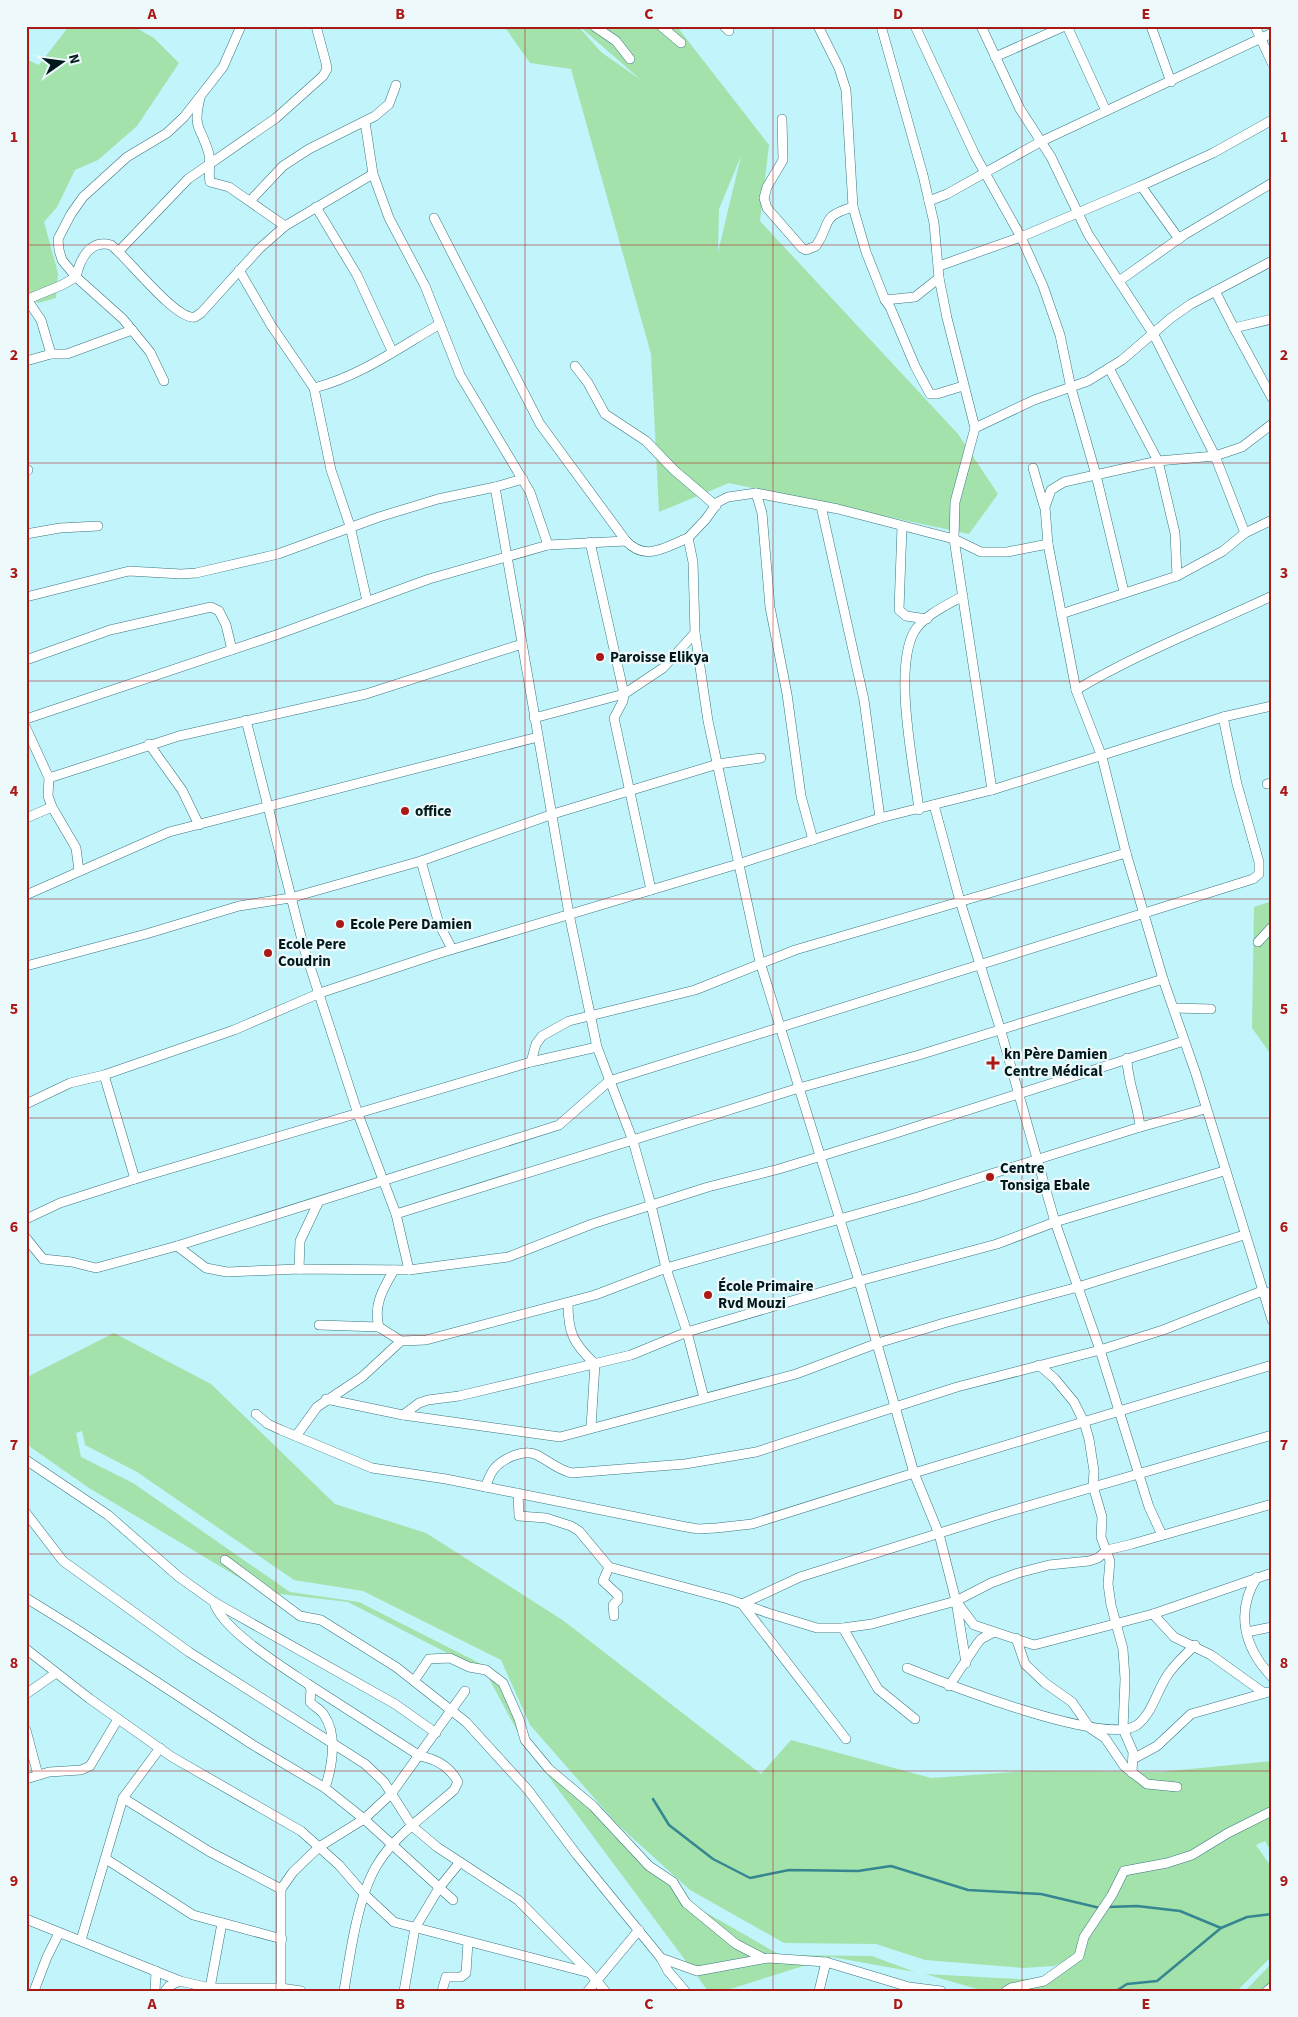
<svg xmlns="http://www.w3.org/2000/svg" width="1298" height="2017" viewBox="0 0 1298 2017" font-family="'Source Sans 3',sans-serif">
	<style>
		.green { fill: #a4e2ac; fill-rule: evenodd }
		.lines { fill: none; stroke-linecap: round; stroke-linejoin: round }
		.stream { stroke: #358690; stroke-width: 2.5 }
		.street-casing { stroke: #38767f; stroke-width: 10 }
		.street { stroke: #fff; stroke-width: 9 }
		.grid { fill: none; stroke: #ab1917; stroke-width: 1; stroke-opacity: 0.55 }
		.poi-dot { fill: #ab1917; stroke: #edf9fb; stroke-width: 2 }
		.labels { text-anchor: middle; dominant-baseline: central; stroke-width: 4.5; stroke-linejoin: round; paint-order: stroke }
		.poi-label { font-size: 15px; font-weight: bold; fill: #01191d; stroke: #edf9fb; text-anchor: start }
		.neatline { fill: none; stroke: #ab1917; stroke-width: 2 }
		.grid-label { font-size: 16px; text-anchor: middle; font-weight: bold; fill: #ab1917 }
	</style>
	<rect width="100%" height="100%" fill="#c2f4fc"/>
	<g class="green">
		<polygon points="69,26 133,26 154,38 179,63 137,126 98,160 75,170 57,207 44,222 58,273 56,298 38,303 26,295 26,59 39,65"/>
		<path d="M 504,26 L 578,26 L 601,52 L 641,80 L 579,26 L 667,26 L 678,28 L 769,145 L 760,221 L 958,434 L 998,494 L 969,534 L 729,483 L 659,512 L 651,354 L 571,69 L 530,63 ZM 741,156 L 718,252 L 719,209 Z"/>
		<polygon points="1272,901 1272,1056 1252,1028 1254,907"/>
		<polygon points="114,1333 211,1384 335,1504 426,1533 564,1621 761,1774 791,1740 931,1778 1029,1771 1160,1772 1272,1761 1272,1853 1265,1841 1256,1845 1272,1868 1272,1956 1237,1991 984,1991 925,1974 1019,1979 1050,1978 1073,1966 1076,1956 1054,1966 1023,1968 925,1960 876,1944 784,1943 690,1890 617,1824 530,1725 501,1660 363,1591 294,1580 137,1472 85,1445 82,1431 76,1433 81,1457 133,1483 290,1592 359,1602 497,1672 526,1737 613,1835 686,1901 780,1955 872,1956 915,1972 832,1957 724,1991 708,1991 523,1742 486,1673 348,1602 263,1592 89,1488 26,1444 26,1380 31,1375"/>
		<polygon points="1272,1963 1272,1985 1265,1991 1245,1991"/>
	</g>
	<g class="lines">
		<g class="stream">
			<polyline points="653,1799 669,1825 713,1859 750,1878 789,1870 858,1871 891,1866 968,1890 1041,1894 1100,1908"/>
			<polyline points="1108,1907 1137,1906 1180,1911 1221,1928"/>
			<polyline points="1116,1991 1127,1984 1157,1981 1221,1928 1247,1917 1272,1914"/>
		</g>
		<g class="street-casing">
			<g id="street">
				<polyline points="594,26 616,41 630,59"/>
				<polyline points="661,26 681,43"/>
				<polyline points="724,26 729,31"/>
				<polyline points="818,26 839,68 846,90 853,207"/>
				<polyline points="881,26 923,175 934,223 939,278 947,318 975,428 1034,400 1088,381 1122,360 1171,318 1191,304 1272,261"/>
				<polyline points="915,26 975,155 1021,237 1043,286 1060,335 1071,388 1096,475 1124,592"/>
				<polyline points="981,26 1020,109 1051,157 1088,234 1154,335 1215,456 1245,533"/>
				<polyline points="1067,26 1106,111"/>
				<polyline points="1151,26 1171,82"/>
				<polyline points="1255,26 1272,63"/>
				<polyline points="995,57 1065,26"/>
				<path d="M 200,98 C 192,131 202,127 209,154 C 211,164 208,173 210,182 L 229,187 L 285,226"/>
				<path d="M 782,119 L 783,160 L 767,187 L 764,198 L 767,208 L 802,248 L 806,250 L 816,246 C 832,223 819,217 853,207 L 866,252 L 885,300 L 915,297 L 939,278"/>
				<polyline points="365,122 373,174 389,218 425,286 460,375 530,492 548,545"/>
				<polyline points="1141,186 1179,239"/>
				<polyline points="250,201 283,166 309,149 375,116 389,104 396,85"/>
				<polyline points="929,201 947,194 1040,142 1272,33"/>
				<polyline points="316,207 357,275 392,351"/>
				<polyline points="434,218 540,424 626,541"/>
				<polyline points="119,251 188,179 276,118 323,76 327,69 326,63 316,26"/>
				<polyline points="939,266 1021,237 1141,186 1213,153 1272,120"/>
				<polyline points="239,270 271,325 314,388 331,470 350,526 367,601"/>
				<polyline points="1119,281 1184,235 1272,183"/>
				<polyline points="1215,291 1234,328 1272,319"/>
				<polyline points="26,298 41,320 51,354 67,354 132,330"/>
				<polyline points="28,299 62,285 76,277 62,260 59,250 58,239 71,214 83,197 127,157 167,133 184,117 223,67 241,26"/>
				<polyline points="885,300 890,307 915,366 930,394 937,394 963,386"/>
				<polyline points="1234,328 1272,398"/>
				<polyline points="26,361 51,354"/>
				<polyline points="575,366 588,383 605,414 646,441 674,470 716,506"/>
				<polyline points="1109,368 1158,461 1175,533 1177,576"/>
				<path d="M 164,381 L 150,352 L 123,319 L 76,277 C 80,259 90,239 111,245 C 128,258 176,321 195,317 L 201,313 L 259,249 L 285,226 L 373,174"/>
				<path d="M 314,388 C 359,377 400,347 440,324"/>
				<polyline points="1272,424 1242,447 1215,456 1158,461 1064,482 1051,490 1045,507 1048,544 1076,690 1102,757 1126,853 1163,979 1196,1074 1272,1320"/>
				<polyline points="975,428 955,502 954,539 992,790"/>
				<polyline points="1033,468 1044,506"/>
				<polyline points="26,470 28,470"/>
				<polyline points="495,487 569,914 597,1047 633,1141 651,1205 666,1268 687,1332 704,1398"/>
				<polyline points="756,493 762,513 770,607 787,694 801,796 813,840"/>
				<polyline points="821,506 864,700 880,818"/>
				<polyline points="902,526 899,610 906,616 927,619"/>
				<polyline points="26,534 60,528 98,526"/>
				<polyline points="590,542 624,694 623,701 614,718 651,890"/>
				<polyline points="26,597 129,571 181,574 196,573 278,554 379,517 438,499 495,487 523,479"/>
				<polyline points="1061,614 1177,576 1223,551 1245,533 1272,520"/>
				<polyline points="26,660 110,630 211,607 219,611 226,625 232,650"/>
				<path d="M 1076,690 C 1138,653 1206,627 1272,596"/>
				<polyline points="534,718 624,694 663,668 695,633"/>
				<path d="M 26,719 L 276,635 L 429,579 L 548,545 L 626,541 C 646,562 665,547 688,538"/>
				<polyline points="246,720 304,948 358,1114 396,1214 409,1270"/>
				<polyline points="26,728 49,778 48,796 52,807 76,848 79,871"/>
				<polyline points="149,744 182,790 199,825"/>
				<polyline points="49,778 179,736 366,694 522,644"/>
				<polyline points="1267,784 1272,783"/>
				<polyline points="934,805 960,901 1000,1028 1055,1222 1100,1350 1149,1507 1162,1535"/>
				<path d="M 919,810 C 914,766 893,671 914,632 C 924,615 947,605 963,596"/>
				<polyline points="26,818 52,807"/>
				<polyline points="421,861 439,924 452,949"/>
				<polyline points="26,895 169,832 538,737"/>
				<polyline points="1258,942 1272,927"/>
				<polyline points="26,966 146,934 239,906 290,898 421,861 553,814 718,764 761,758"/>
				<polyline points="1174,1008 1211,1009"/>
				<path d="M 1127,1058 C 1127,1082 1138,1103 1140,1127"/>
				<polyline points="531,1062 536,1044 542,1036 569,1021 695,990 795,950 1126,853"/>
				<polyline points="104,1075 135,1179"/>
				<polyline points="26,1104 70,1083 104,1075 234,1030 320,993 437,954 738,864 880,818 992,790 1223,717 1272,706"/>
				<polyline points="396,1214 799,1088 919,1055 1163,979"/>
				<polyline points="26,1219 60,1203 135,1179 531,1062 597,1047"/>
				<polyline points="26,1238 43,1259 72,1262 96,1268 177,1246 559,1125 609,1081 1253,879 1259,874 1259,862 1237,784 1223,717"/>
				<polyline points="177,1246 206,1268 227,1272 299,1269 409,1270 508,1257 592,1224 708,1187 779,1169 890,1135 1184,1041"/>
				<polyline points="299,1269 300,1241 318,1203"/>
				<path d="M 568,1303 C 568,1333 573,1343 595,1364 L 591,1427"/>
				<polyline points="319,1325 379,1327 401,1341 426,1340 595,1295 666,1268 918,1197 1137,1128 1205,1109"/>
				<path d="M 379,1327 C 373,1305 383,1289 394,1270"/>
				<polyline points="1039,1365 1055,1379 1074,1402 1084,1422 1089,1439 1094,1471 1093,1486 1102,1517 1101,1537 1110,1561 1108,1584 1111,1605 1123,1649 1125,1679 1123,1729 1133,1752 1132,1773"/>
				<polyline points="326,1399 403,1415 560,1437 796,1374 878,1343 944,1323 1078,1287 1244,1235"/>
				<polyline points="256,1414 268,1424 281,1430 372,1468 446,1479 681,1526 698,1529 716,1528 752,1524 914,1473 1272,1365"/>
				<polyline points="403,1415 419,1403 428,1400 459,1396 631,1355 687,1332 859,1281 997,1244 1055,1222 1224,1171"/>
				<polyline points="296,1436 317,1407 362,1377 401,1341"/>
				<polyline points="26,1460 108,1515 179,1577 214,1602 395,1704 436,1733"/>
				<path d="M 485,1487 C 488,1481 490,1474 494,1469 C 502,1459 524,1448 537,1455 C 549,1461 558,1470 572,1473 L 685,1464 L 756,1452 L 957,1387 L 1100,1350 L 1163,1330 L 1262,1291 L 1272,1294"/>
				<polyline points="518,1493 519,1516 546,1518 571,1526 579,1531 609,1567 728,1599 768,1613 817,1628 843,1628 872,1624 956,1601 991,1583 1018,1573 1049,1565 1089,1561 1098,1558 1107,1550 1132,1544 1272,1504"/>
				<polyline points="26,1513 63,1561 189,1652 365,1764 384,1782 412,1826 437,1847 518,1900 590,1973 605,1991"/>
				<polyline points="225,1560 300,1616 321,1620 396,1667 466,1722 528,1790 577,1855 661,1958 697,1971 768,1958 826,1962"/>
				<polyline points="609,1567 603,1581 618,1595 618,1600 613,1605 614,1616"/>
				<path d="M 1257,1577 C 1235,1612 1244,1648 1272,1677"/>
				<polyline points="26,1598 73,1627 253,1745 325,1788 364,1819 453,1900"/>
				<path d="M 214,1602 C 221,1629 284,1668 308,1684 L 311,1689 L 310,1702 C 314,1707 321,1709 324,1715 C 338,1735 332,1767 325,1788"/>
				<polyline points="959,1605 974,1625 1034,1645 1153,1614 1174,1637 1211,1655 1264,1693"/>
				<polyline points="1153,1614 1272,1573"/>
				<polyline points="843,1628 878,1689 915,1719"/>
				<polyline points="1247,1632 1272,1627"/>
				<polyline points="1016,1638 1025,1664 1045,1683 1072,1702 1090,1728 1105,1738 1124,1766 1147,1784 1177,1787"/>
				<polyline points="26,1649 90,1699 172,1757 301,1831 339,1865 365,1895 394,1922 590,1973"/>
				<polyline points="966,1663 956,1601 939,1534 914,1473 859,1281 760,962 708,721 695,633 693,562 688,538 706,519 718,502 728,497 756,493 838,509 954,539 981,552 1007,552 1048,544"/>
				<path d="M 907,1668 C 944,1683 1106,1747 1137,1725 C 1153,1713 1157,1689 1169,1673 C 1176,1663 1186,1654 1195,1645"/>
				<polyline points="414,1681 429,1659 450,1658 469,1667 486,1670 503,1683 519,1719 525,1740 549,1769 593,1806 649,1866 673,1882 686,1903 736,1944 763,1958"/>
				<path d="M 308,1684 L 420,1756 C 436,1759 450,1767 458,1782 L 454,1790 C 428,1813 395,1835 377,1865 C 358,1896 350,1954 344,1991"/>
				<polyline points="949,1686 977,1644 981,1639 994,1632"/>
				<polyline points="26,1694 56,1673"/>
				<polyline points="26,1730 38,1775"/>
				<polyline points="846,1739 742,1604 800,1577 997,1515 1272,1435"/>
				<polyline points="1133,1759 1157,1746 1191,1714 1272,1691"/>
				<polyline points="26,1779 49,1772 81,1770 90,1766 118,1719"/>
				<polyline points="123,1798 210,1852 281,1889"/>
				<polyline points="106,1859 193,1915 282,1939"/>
				<polyline points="26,1919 180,1981 210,1988 281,1988 301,1991"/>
				<polyline points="81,1940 123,1798 160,1748"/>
				<polyline points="661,1958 668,1971 685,1991"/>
				<polyline points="210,1988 222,1923"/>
				<polyline points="34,1991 47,1957 59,1933"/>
				<polyline points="155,1991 156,1971"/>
				<polyline points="165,1991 169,1986 180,1981"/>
				<polyline points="281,1991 281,1889 293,1872 319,1847 364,1819 391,1794 465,1691"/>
				<polyline points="404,1991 415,1928 439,1888 460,1862"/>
				<polyline points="442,1991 446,1977 461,1977 466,1973 468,1942"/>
				<polyline points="588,1991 639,1930"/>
				<polyline points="819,1991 826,1962 909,1987 941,1991"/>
				<polyline points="1006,1991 1011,1988 1044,1981 1079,1956 1084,1937 1112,1895 1124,1871 1167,1863 1192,1855 1228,1833 1272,1811"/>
				<polyline points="1267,1991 1272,1987"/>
			</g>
		</g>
		<use href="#street" class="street"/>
	</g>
	<path class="grid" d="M 276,26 L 276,1991M 525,26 L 525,1991M 773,26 L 773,1991M 1022,26 L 1022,1991M 26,245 L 1272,245M 26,463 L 1272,463M 26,681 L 1272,681M 26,899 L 1272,899M 26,1118 L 1272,1118M 26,1335 L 1272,1335M 26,1554 L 1272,1554M 26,1771 L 1272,1771"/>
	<g class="poi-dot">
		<circle cx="600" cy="657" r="5"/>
		<circle cx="405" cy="811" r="5"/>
		<circle cx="340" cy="924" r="5"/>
		<circle cx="268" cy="953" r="5"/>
		<path d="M990.5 1055.5h5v5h5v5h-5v5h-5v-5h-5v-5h5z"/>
		<circle cx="990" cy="1177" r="5"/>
		<circle cx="708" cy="1295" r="5"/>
	</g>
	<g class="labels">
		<g class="poi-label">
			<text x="610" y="657">Paroisse Elikya</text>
			<text x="415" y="811">office</text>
			<text x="350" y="924">Ecole Pere Damien</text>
			<text x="278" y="944">Ecole Pere<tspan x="278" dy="17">Coudrin</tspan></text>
			<text x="1004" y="1054">kn Père Damien<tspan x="1004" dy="17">Centre Médical</tspan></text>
			<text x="1000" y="1168">Centre<tspan x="1000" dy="17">Tonsiga Ebale</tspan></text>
			<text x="718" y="1286">École Primaire<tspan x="718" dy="17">Rvd Mouzi</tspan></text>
		</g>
	</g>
	<rect width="1298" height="2017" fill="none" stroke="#edf9fb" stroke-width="55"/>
	<g transform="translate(62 62) rotate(76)" stroke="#edf9fb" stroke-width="4" paint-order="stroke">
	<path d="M0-4L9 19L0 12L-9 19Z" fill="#01191d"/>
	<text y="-8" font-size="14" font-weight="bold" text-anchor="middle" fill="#01191d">N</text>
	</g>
	<rect x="28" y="28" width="1242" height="1962" class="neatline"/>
	<g class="grid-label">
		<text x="152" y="19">A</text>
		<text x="400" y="19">B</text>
		<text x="649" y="19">C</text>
		<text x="898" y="19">D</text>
		<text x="1146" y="19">E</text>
		<text x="14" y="142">1</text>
		<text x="1284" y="142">1</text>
		<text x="14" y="360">2</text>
		<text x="1284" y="360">2</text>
		<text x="14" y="578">3</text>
		<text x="1284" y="578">3</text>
		<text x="14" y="796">4</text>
		<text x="1284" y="796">4</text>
		<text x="14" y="1014">5</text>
		<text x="1284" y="1014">5</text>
		<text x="14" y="1232">6</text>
		<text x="1284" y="1232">6</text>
		<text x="14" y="1450">7</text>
		<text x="1284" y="1450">7</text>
		<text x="14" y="1668">8</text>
		<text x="1284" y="1668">8</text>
		<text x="14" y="1886">9</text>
		<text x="1284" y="1886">9</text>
		<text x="152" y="2009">A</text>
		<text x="400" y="2009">B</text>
		<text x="649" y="2009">C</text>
		<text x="898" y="2009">D</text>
		<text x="1146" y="2009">E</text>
	</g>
</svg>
